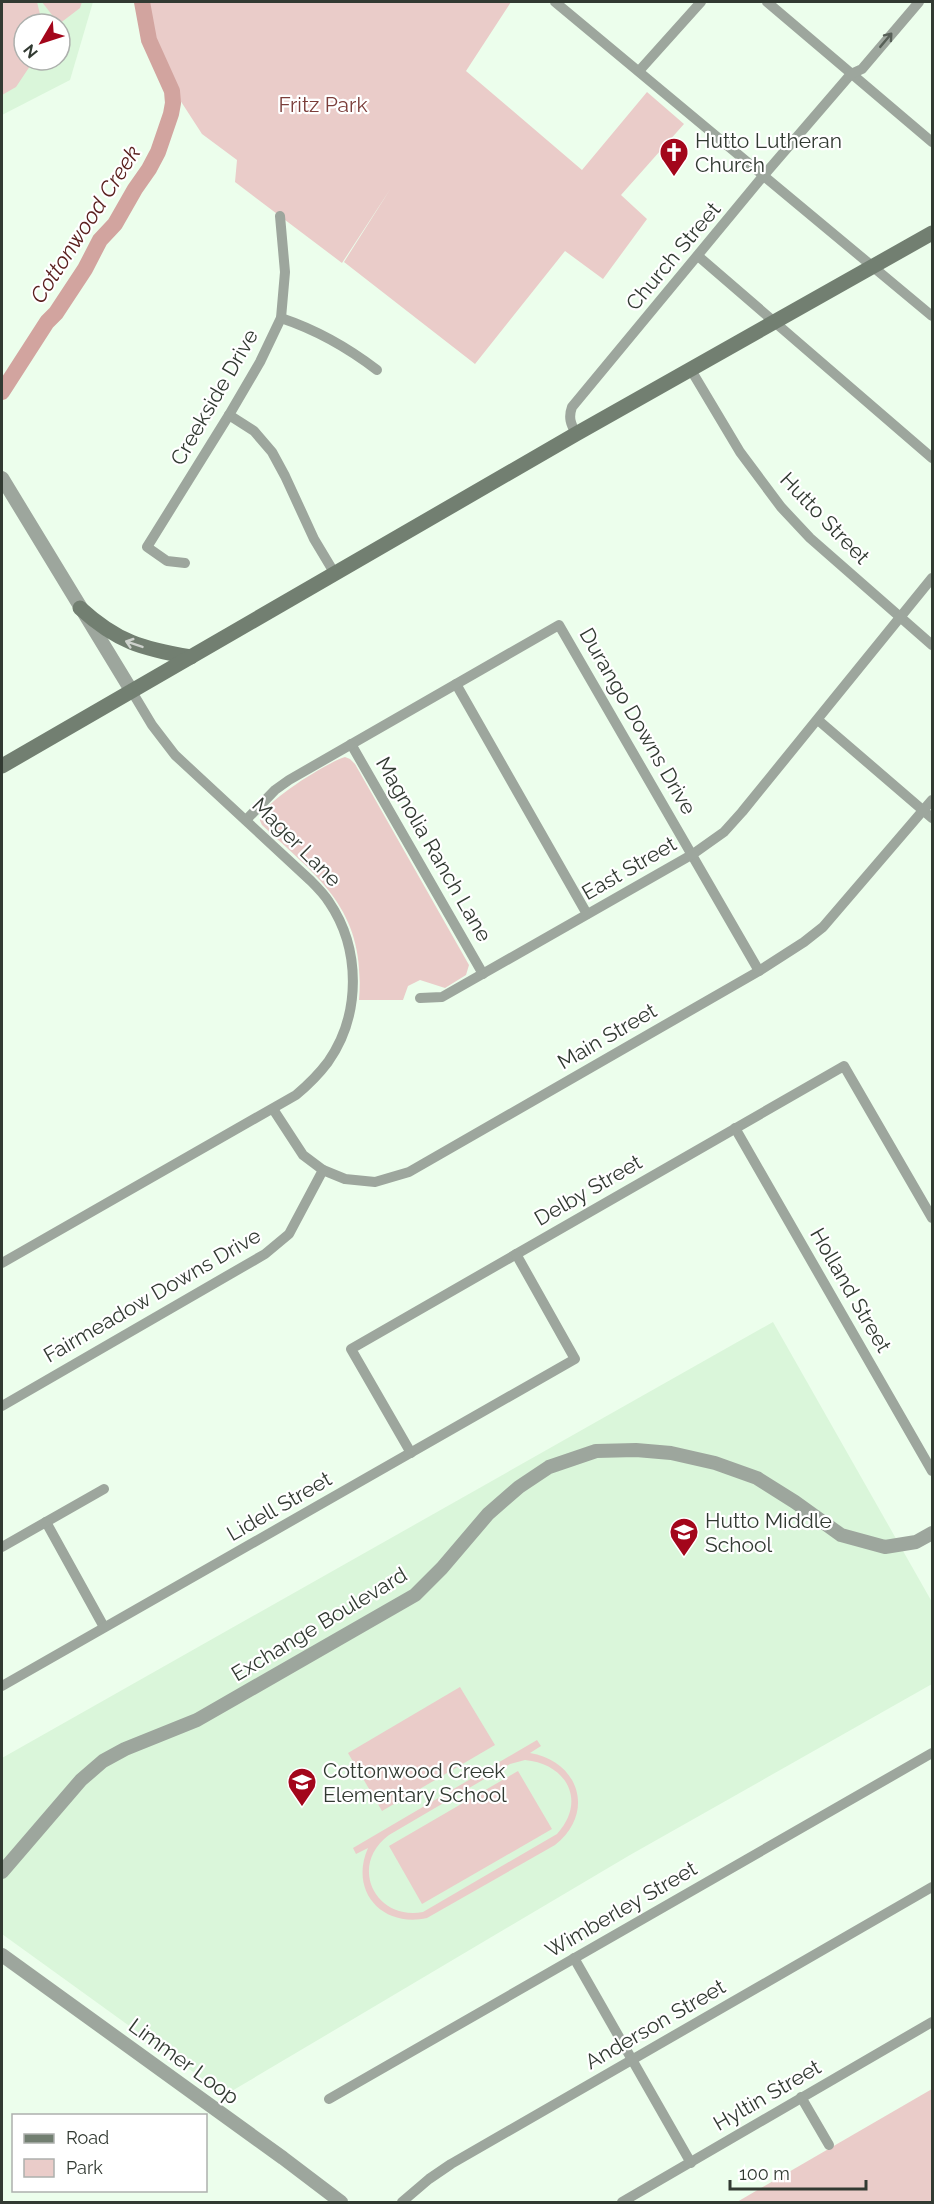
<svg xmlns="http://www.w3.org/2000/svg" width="934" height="2204" viewBox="0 0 934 2204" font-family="Raleway,sans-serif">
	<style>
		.built { fill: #daf6da; fill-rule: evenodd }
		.green { fill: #eaccc9; fill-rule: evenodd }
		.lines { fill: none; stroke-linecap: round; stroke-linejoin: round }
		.river { stroke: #d2a49f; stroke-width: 16 }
		.minor { stroke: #9da69d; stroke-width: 10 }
		.tertiary { stroke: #9da69d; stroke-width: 14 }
		.secondary { stroke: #727f71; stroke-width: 15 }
		.oneway { stroke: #576057 }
		.oneway2 { stroke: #ced2cd }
		.labels { text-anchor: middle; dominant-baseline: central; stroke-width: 4.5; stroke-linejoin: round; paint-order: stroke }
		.park-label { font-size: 21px; fill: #7b3e3a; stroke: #fff }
		.poi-label { font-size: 21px; fill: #323a32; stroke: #fff; text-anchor: start }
		.street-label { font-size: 21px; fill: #323a32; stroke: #fff }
		.water-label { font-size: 22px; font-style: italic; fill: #5a201e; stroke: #fff }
	</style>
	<rect width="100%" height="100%" fill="#ecfeec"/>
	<g class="built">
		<path d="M 2,2 L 93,2 L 70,80 L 2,115 ZM 24,24 L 60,24 L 60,60 L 24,60 Z"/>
		<polygon points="773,1322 932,1602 932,1684 630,1855 225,2095 2,1934 2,1758"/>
	</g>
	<g class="green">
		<polygon points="2,2 37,2 42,22 42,24 24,24 24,60 34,60 16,87 2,95"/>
		<polygon points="42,2 82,2 80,8 59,24"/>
		<polygon points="138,2 511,2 466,71 582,170 647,92 684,124 621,195 647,219 603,279 565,251 475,364 344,262 391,188 342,263 235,182 237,160 202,134 145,46"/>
		<path d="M 345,757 L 350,759 L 355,764 L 469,965 L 466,975 L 445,988 L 420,980 L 408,986 L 403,1000 L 359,1000 C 366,910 321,880 262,825 C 260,821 259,820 261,816 C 267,800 328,762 345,757 Z"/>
		<polygon points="460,1687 495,1745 382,1811 348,1753"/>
		<path d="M 537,1740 L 541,1746 L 530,1753 C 579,1761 596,1813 555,1845 L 427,1918 C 382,1928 349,1891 368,1848 L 356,1854 L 353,1848 ZM 525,1760 C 567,1764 587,1801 557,1834 L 423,1912 C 375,1921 348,1865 389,1835 L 510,1764 Z"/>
		<polygon points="518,1771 552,1829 422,1904 389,1846"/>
		<polygon points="932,2089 932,2202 737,2202"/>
	</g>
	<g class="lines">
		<polyline class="river" points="2,392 47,322 56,313 85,269 100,240 115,224 135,189 149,169 158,152 171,114 173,103 172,91 149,40 142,2"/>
		<g class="minor">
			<polyline points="555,2 932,316"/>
			<polyline points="767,2 932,142"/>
			<polyline points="639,71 701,2"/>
			<polyline points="698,256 932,458"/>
			<path d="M 281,318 C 317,330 347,347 377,370"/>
			<polyline points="691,370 740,452 781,507 810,538 932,645"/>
			<polyline points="229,415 254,431 272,452 285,476 314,539 335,574"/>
			<path d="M 576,434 C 571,424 568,418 572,407 L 764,175 L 851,74 L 862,69 L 919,2"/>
			<polyline points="185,563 167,561 147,547 229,415 260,362 281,318 285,272 280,216"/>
			<polyline points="456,684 587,914"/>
			<polyline points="818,720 932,818"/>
			<polyline points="351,744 483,974"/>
			<polyline points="246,820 275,790 289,780 559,625 759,971"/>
			<polyline points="420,998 442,997 693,854 724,832 742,812 932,578"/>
			<polyline points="273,1109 303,1155 323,1170 345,1179 375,1182 409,1172 759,971 804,942 823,927 932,800"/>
			<polyline points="735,1128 932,1471"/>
			<path d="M 2,1263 L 296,1095 C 308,1085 319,1074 328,1062 C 361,1015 361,949 329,902 C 324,894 317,887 311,881 L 175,755 L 152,725 L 131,690"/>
			<polyline points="2,1406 265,1254 289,1234 323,1170"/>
			<polyline points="411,1453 351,1349 844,1066 932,1218"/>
			<polyline points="46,1522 104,1627"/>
			<polyline points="2,1547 104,1489"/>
			<polyline points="2,1686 575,1359 516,1254"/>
			<polyline points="574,1958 691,2163"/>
			<polyline points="801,2097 829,2145"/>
			<polyline points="329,2099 932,1753"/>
			<polyline points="402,2202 429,2179 451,2164 932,1887"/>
			<polyline points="622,2202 932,2022"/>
		</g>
		<g class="tertiary">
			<polyline points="2,478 131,690"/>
			<polyline points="2,1872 81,1780 103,1761 125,1749 197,1720 415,1595 442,1568 488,1514 519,1487 549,1467 596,1451 636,1450 671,1453 715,1463 757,1478 795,1502 841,1535 885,1547 916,1542 932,1533"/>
			<polyline points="2,1955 283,2158 341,2202"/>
		</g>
		<g class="secondary">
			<path d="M 80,608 C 117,642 143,649 191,657"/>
			<polyline points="2,766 576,434 932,233"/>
		</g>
	</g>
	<defs><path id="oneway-shaft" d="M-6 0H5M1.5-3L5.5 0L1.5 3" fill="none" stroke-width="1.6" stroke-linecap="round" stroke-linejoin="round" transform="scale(1.5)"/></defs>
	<use class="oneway" href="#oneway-shaft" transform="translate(886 40) rotate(-50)"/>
	<use class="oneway2" href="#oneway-shaft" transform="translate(134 644) rotate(-161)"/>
	<defs>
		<g id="church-pin" transform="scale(1.5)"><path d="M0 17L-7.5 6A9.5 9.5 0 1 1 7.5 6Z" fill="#a3061b" stroke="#fff"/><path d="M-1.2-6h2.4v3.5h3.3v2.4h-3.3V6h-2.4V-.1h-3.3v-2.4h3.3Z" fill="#fff"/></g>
		<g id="school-pin" transform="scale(1.5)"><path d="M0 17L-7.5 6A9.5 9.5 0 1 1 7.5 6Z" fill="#a3061b" stroke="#fff"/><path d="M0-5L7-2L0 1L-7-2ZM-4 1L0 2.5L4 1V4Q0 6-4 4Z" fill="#fff"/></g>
	</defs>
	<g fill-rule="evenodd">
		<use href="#church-pin" x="674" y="152"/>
		<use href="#school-pin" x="684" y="1532"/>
		<use href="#school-pin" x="302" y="1782"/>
	</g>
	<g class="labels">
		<g class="park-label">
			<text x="323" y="104">Fritz Park</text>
		</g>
		<g class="poi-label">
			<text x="695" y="140">Hutto Lutheran<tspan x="695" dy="24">Church</tspan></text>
			<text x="705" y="1520">Hutto Middle<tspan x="705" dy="24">School</tspan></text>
			<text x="323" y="1770">Cottonwood Creek<tspan x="323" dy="24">Elementary School</tspan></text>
		</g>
		<g class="street-label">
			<text transform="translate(673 256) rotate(-50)">Church Street</text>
			<text transform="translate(214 397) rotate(-60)">Creekside Drive</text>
			<text transform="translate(825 518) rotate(46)">Hutto Street</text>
			<text transform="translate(638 721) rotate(60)">Durango Downs Drive</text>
			<text transform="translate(297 842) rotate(45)">Mager Lane</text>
			<text transform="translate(434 849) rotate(60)">Magnolia Ranch Lane</text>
			<text transform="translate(629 868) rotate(-30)">East Street</text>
			<text transform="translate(607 1036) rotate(-30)">Main Street</text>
			<text transform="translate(588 1190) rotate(-30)">Delby Street</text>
			<text transform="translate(851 1290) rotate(60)">Holland Street</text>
			<text transform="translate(152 1295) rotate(-30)">Fairmeadow Downs Drive</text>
			<text transform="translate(279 1506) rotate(-30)">Lidell Street</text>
			<text transform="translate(319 1624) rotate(-31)">Exchange Boulevard</text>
			<text transform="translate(621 1909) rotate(-30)">Wimberley Street</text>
			<text transform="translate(655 2024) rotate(-30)">Anderson Street</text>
			<text transform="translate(184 2061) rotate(36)">Limmer Loop</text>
			<text transform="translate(767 2095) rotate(-30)">Hyltin Street</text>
		</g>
		<g class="water-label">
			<text transform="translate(85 224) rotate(-57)">Cottonwood Creek</text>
		</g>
	</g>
	<rect width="934" height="2204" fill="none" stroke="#323a32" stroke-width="6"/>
	<rect x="12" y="2114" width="195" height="78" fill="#ffffff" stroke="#adb0ad" stroke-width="1.5"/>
	<rect x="24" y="2134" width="30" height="9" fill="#727f71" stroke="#adb0ad" stroke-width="1.5"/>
	<text x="66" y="2144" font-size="18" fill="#323a32">Road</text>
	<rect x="24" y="2159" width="30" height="18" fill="#eaccc9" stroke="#adb0ad" stroke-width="1.5"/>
	<text x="66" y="2174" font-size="18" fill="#323a32">Park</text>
	<g transform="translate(42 42) rotate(231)"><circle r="28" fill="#ffffff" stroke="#adb0ad" stroke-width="1.5"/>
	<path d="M0-4.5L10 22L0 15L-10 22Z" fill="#a3061b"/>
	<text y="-9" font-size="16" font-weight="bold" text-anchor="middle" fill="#323a32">N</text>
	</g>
	<path d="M730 2180v9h136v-9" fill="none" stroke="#323a32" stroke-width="3"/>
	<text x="739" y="2180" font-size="18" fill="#323a32" stroke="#ffffff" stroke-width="4.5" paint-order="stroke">100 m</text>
</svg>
